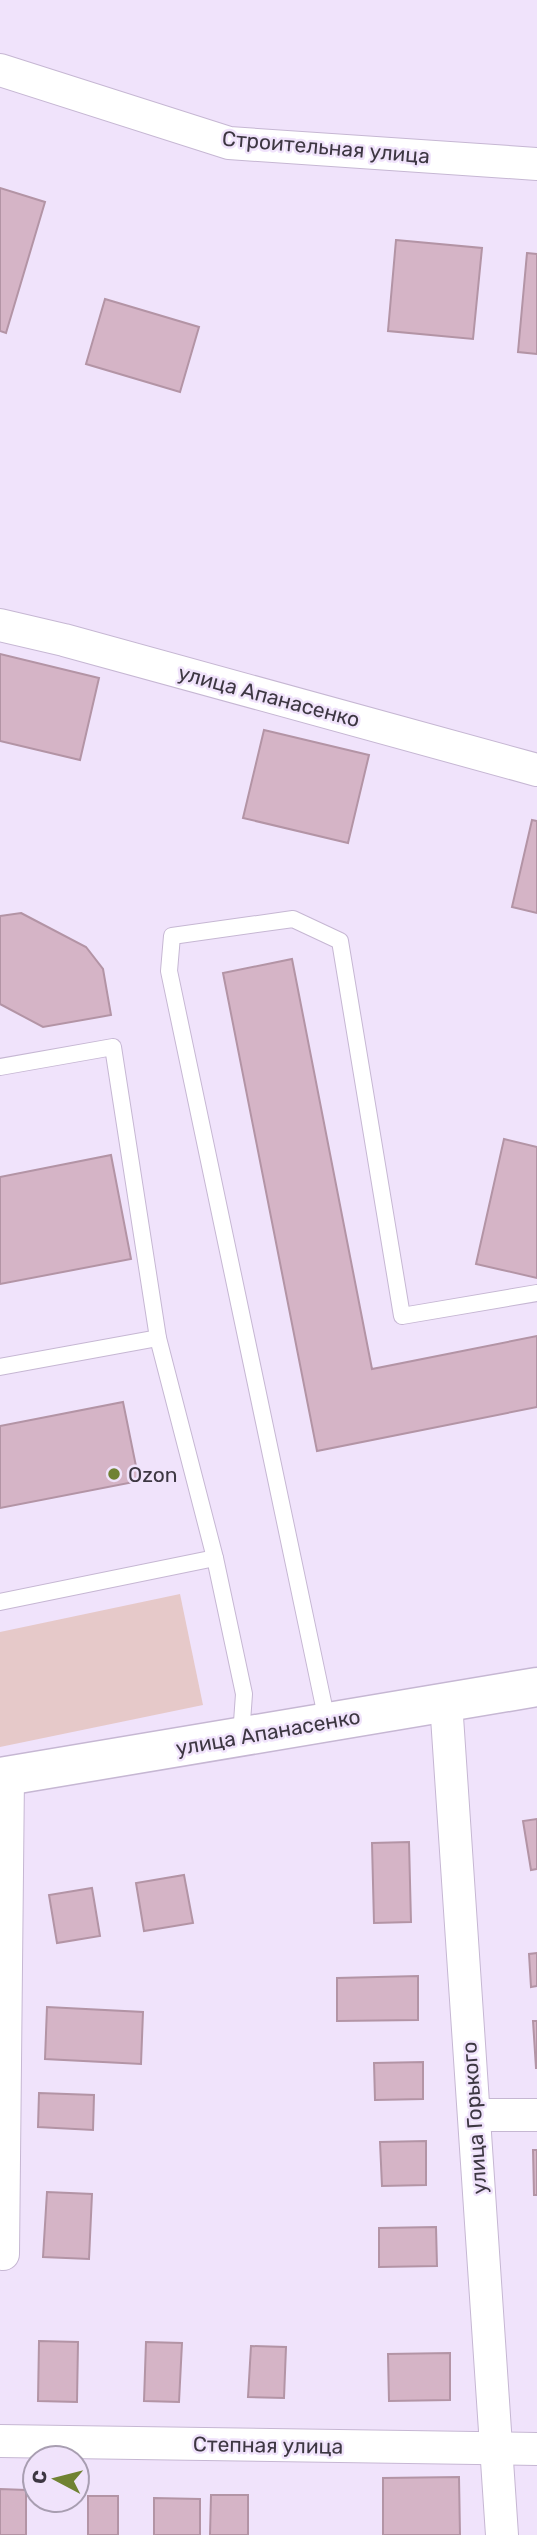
<svg xmlns="http://www.w3.org/2000/svg" width="537" height="2535" viewBox="0 0 537 2535" font-family="Rubik,sans-serif">
	<style>
		.green { fill: #e6c9c9 }
		.building { fill: #d5b4c6; stroke: #b394a5; stroke-width: 2 }
		.lines { fill: none; stroke-linecap: round; stroke-linejoin: round }
		.service-casing { stroke: #c6b7d3; stroke-width: 18 }
		.minor-casing { stroke: #c6b7d3; stroke-width: 34 }
		.secondary-casing { stroke: #c6b7d3; stroke-width: 41 }
		.service { stroke: #fff; stroke-width: 16 }
		.minor { stroke: #fff; stroke-width: 32 }
		.secondary { stroke: #fff; stroke-width: 38 }
		.poi-dot { fill: #708232; stroke: #f0e3fb; stroke-width: 2.5 }
		.labels { text-anchor: middle; dominant-baseline: central; stroke-width: 5; stroke-linejoin: round; paint-order: stroke }
		.street-label { font-size: 21px; fill: #3d3742; stroke: #f0e3fb }
		.poi-label { font-size: 21px; fill: #3d3742; stroke: #f0e3fb; text-anchor: start }
	</style>
	<rect width="100%" height="100%" fill="#f0e3fb"/>
	<polygon class="green" points="180,1594 203,1705 0,1747 0,1632"/>
	<g class="building">
		<polygon points="0,188 45,202 6,333 0,331"/>
		<polygon points="396,240 482,248 473,339 388,331"/>
		<polygon points="527,253 537,254 537,354 518,352"/>
		<polygon points="105,299 199,327 180,392 86,364"/>
		<polygon points="0,654 99,678 80,760 0,741"/>
		<polygon points="264,730 369,755 348,843 243,818"/>
		<polygon points="532,820 537,821 537,913 512,907"/>
		<polygon points="21,913 86,947 103,969 111,1015 43,1027 0,1004 0,916"/>
		<polygon points="292,959 372,1369 537,1336 537,1407 317,1451 223,973"/>
		<polygon points="504,1139 537,1147 537,1278 476,1264"/>
		<polygon points="111,1155 131,1259 0,1284 0,1177"/>
		<polygon points="123,1402 139,1481 0,1508 0,1426"/>
		<polygon points="537,1819 537,1869 531,1870 523,1821"/>
		<polygon points="409,1842 411,1922 374,1923 372,1843"/>
		<polygon points="184,1875 193,1923 144,1931 136,1883"/>
		<polygon points="92,1888 100,1936 57,1943 49,1895"/>
		<polygon points="537,1953 537,1986 531,1987 529,1954"/>
		<polygon points="418,1976 418,2020 337,2021 337,1978"/>
		<polygon points="47,2007 143,2012 141,2064 45,2059"/>
		<polygon points="533,2021 537,2021 537,2068 536,2068"/>
		<polygon points="423,2062 423,2099 375,2100 374,2063"/>
		<polygon points="39,2093 94,2095 93,2130 38,2127"/>
		<polygon points="426,2141 426,2185 382,2186 380,2142"/>
		<polygon points="533,2150 537,2150 537,2195 534,2195"/>
		<polygon points="47,2192 92,2194 89,2259 43,2257"/>
		<polygon points="436,2227 437,2266 379,2267 379,2228"/>
		<polygon points="39,2341 78,2342 77,2402 38,2401"/>
		<polygon points="146,2342 182,2343 179,2402 144,2401"/>
		<polygon points="251,2346 286,2347 284,2398 248,2397"/>
		<polygon points="450,2353 450,2400 389,2401 388,2354"/>
		<polygon points="459,2477 460,2535 383,2535 383,2478"/>
		<polygon points="0,2489 26,2490 26,2535 0,2535"/>
		<polygon points="211,2495 248,2495 248,2535 210,2535"/>
		<rect x="88" y="2496" width="30" height="39"/>
		<polygon points="154,2498 200,2499 200,2535 154,2535"/>
	</g>
	<g class="lines">
		<g class="service-casing">
			<g id="service">
				<polyline points="0,1067 113,1047 158,1338 215,1558 244,1694 241,1736"/>
				<polyline points="0,1367 158,1338"/>
				<polyline points="0,1602 215,1558"/>
				<polyline points="327,1721 169,971 172,936 293,919 340,941 402,1316 537,1293"/>
			</g>
		</g>
		<g class="minor-casing">
			<g id="minor">
				<polyline points="0,70 229,143 537,164"/>
				<polyline points="0,625 64,640 537,770"/>
				<polyline points="446,1702 502,2535"/>
				<polyline points="474,2115 537,2115"/>
				<polyline points="3,2254 8,1776"/>
				<polyline points="0,2441 537,2449"/>
			</g>
		</g>
		<g class="secondary-casing">
			<polyline id="secondary" points="0,1777 537,1687"/>
		</g>
		<use href="#service" class="service"/>
		<use href="#minor" class="minor"/>
		<use href="#secondary" class="secondary"/>
	</g>
	<circle class="poi-dot" cx="114" cy="1474" r="7"/>
	<g class="labels">
		<g class="street-label">
			<text transform="translate(326 147) rotate(5)">Строительная улица</text>
			<text transform="translate(269 696) rotate(15)">улица Апанасенко</text>
			<text transform="translate(268 1732) rotate(-10)">улица Апанасенко</text>
			<text transform="translate(474 2118) rotate(-94)">улица Горького</text>
			<text transform="translate(268 2445) rotate(1)">Степная улица</text>
		</g>
		<g class="poi-label">
			<text x="128" y="1474">Ozon</text>
		</g>
	</g>
	<g transform="translate(56 2479) rotate(277)"><circle r="33" fill="#f0e3fb" stroke="#a89eb1" stroke-width="2"/>
	<path d="M0-5L12 26L0 18L-12 26Z" fill="#708232"/>
	<text y="-10" font-size="19" font-weight="bold" text-anchor="middle" fill="#3d3742">С</text>
	</g>
</svg>
